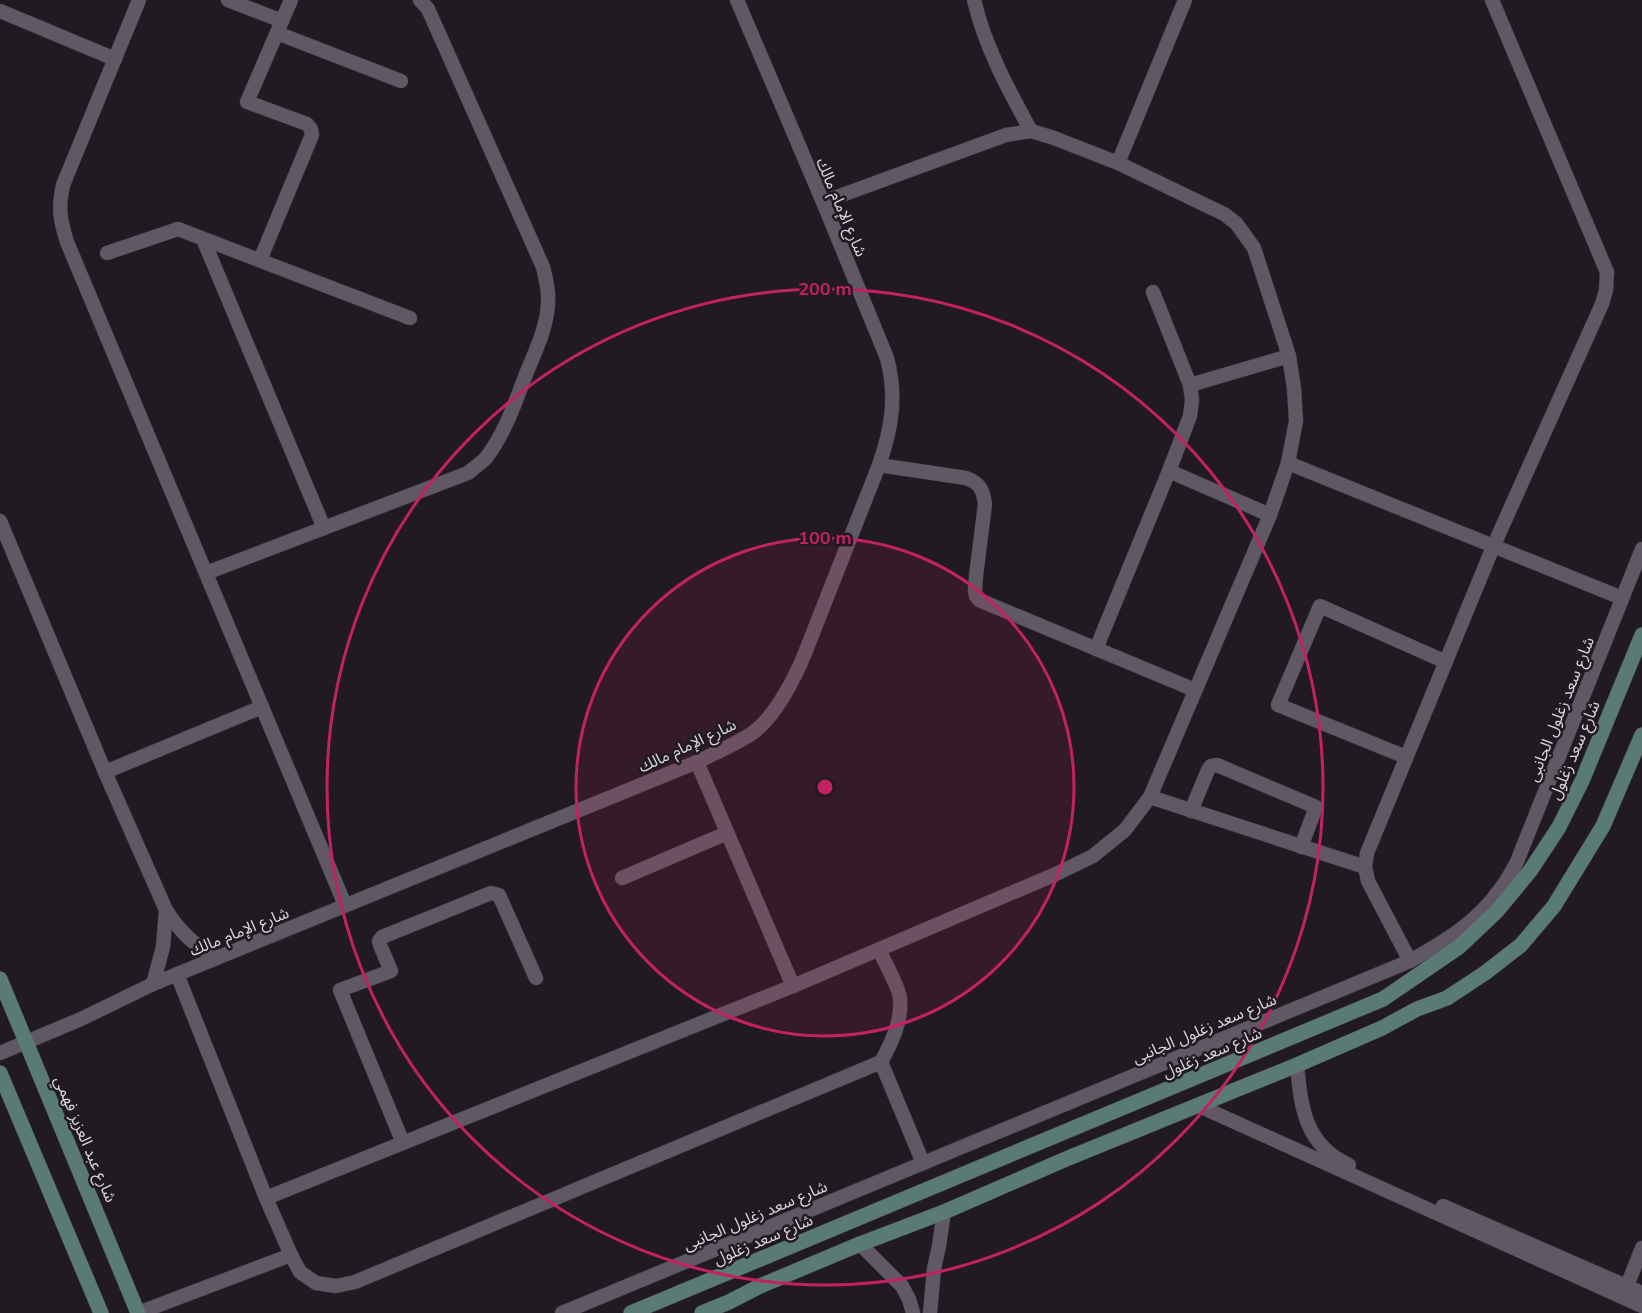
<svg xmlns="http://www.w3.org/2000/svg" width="1642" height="1313" viewBox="0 0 1642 1313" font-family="Mulish,'Noto Sans Arabic',sans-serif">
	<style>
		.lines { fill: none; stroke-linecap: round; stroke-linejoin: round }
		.street-casing { stroke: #3c373f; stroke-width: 15 }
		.secondary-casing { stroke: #3c373f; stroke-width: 16 }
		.street { stroke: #605864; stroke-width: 14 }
		.secondary { stroke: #5a7a75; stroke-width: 15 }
		.ring { fill: none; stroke: #c32262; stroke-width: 3 }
		.labels { text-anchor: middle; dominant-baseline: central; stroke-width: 5; stroke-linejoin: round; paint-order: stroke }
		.street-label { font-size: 16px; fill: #dbd7dd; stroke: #211a23 }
		.centre { fill: #c32262; stroke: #211a23; stroke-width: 3 }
		.ring-label { font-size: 18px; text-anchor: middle; font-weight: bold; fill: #c32262; stroke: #211a23; stroke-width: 5; stroke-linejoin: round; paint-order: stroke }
	</style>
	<rect width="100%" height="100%" fill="#211a23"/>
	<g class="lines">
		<g class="street-casing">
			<g id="street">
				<path d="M 139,0 L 63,185 C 58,208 60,220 67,242 L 345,905"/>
				<polyline points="228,0 282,21"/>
				<path d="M 974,0 C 985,47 1008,89 1031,131"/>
				<polyline points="0,11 115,59"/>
				<polyline points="277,33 401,81"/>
				<polyline points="1118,163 1185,0"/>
				<polyline points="203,239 324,528"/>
				<polyline points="107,253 178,229 410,318"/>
				<polyline points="260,260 312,135 311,129 307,124 247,102 291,0"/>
				<polyline points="1190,385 1289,356"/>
				<polyline points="1288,463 1622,598"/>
				<path d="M 879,465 L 966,478 C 980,483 983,490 985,504 L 976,576 L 975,591 L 976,596 L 979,600 L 1195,690"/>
				<polyline points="1169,471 1270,515"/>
				<path d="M 0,521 L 105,772 L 166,910 C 179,931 194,946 217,958"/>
				<path d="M 206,573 L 468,473 C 474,468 481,463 486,458 C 505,433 515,403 526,374 C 535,352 547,328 548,303 C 549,291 546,279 543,267 L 428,9 L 420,0"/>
				<polyline points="1096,649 1169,471 1190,416 1192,400 1190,385 1153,292"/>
				<polyline points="1406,757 1278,705 1320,606 1446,662"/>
				<polyline points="697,762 793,986"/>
				<polyline points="105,772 262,707"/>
				<polyline points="1150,797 1365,867"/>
				<polyline points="1191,811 1208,770 1211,766 1217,765 1316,807 1301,847"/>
				<polyline points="622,878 727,833"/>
				<polyline points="1410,961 1368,881 1365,867 1367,853 1493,547 1602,304 1606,290 1607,272 1492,0"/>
				<path d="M 177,974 L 266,1198 L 291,1255 L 300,1272 L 316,1283 L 336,1286 L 355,1282 L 881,1062 C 892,1042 902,1021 900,998 C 899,987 884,961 879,950"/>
				<polyline points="153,984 163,947 166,910"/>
				<path d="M 0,1053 L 81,1019 L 153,984 L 697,762 C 715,753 734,745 751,734 C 774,719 795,678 805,653 L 879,465 C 892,428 897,396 887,358 L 823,202 L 737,0"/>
				<polyline points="881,1062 923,1163"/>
				<path d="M 1297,1065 C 1301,1108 1305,1145 1349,1165"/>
				<polyline points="1197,1105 1642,1306"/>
				<polyline points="403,1143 340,990 391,971 380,945 379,941 382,937 491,893 499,895 536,978"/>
				<polyline points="266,1198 793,986 1056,874 1093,856 1125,830 1150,797 1270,515 1288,463 1296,421 1294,388 1289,356 1254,248 1236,223 1224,214 1118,163 1054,138 1031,131 1006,135 823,202"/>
				<polyline points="1443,1206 1642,1293"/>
				<polyline points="860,1244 902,1286 909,1299 913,1313"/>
				<polyline points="1627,1286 1642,1248"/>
				<polyline points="138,1313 291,1255"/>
				<path d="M 562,1313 L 1410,961 C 1444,942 1478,922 1501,888 C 1507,881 1511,872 1516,864 L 1642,549"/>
				<polyline points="930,1313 934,1269 939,1246 944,1212"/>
			</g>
		</g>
		<g class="secondary-casing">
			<g id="secondary">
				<polyline points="0,979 138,1313"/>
				<polyline points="0,1073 101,1313"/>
				<polyline points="631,1313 1383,999 1459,947 1497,911 1530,871 1559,827 1582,781 1642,635"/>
				<polyline points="702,1313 729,1302 760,1286 860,1244 944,1212 1066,1159 1297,1065 1382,1028 1417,1009 1447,998 1485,973 1521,945 1554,906 1603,826 1642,735"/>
			</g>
		</g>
		<use href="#street" class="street"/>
		<use href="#secondary" class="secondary"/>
	</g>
	<circle cx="825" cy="787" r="249" fill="#c32262" fill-opacity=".12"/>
	<g class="ring">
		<circle cx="825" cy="787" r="249"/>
		<circle cx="825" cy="787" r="498"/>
	</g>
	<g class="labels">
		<g class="street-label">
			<text transform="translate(842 207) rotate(67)">شارع الإمام مالك</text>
			<text transform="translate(1560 709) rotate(-68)">شارع سعد زغلول الجانبى</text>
			<text transform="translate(687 745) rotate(-25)">شارع الإمام مالك</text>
			<text transform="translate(1574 750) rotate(-67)">شارع سعد زغلول</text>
			<text transform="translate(239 931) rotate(-22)">شارع الإمام مالك</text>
			<text transform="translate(1204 1028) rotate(-23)">شارع سعد زغلول الجانبى</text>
			<text transform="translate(1212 1052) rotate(-23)">شارع سعد زغلول</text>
			<text transform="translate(86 1139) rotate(67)">شارع عبد العزيز فهمي</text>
			<text transform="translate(755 1215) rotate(-23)">شارع سعد زغلول الجانبى</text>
			<text transform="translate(763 1239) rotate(-23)">شارع سعد زغلول</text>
		</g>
	</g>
	<circle cx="825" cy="787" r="9" class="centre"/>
	<g class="ring-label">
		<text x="825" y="295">200 m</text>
		<text x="825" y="544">100 m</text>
	</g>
</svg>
